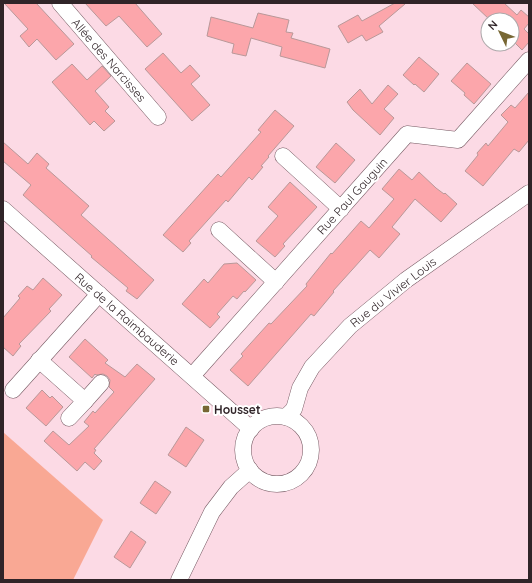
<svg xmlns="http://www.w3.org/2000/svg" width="532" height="583" viewBox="0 0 532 583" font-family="Quicksand,sans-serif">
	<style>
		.green { fill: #f9a894 }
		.building { fill: #fca6ab; stroke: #b99899 }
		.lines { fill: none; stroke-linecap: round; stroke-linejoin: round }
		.street-casing { stroke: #765a63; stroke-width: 17 }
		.street { stroke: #fff; stroke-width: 16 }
		.poi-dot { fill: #776734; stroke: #fff; stroke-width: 1.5 }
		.labels { text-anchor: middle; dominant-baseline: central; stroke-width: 4; stroke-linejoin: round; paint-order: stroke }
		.street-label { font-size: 12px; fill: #302428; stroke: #fff }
		.poi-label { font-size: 12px; font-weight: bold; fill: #302428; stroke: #fff; text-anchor: start }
	</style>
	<rect width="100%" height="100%" fill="#fcdae5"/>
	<polygon class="green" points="3,432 103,520 73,580 3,580"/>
	<g class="building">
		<polygon points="4,3 36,3 74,44 56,60 37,39 29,47 20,36 28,29"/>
		<polygon points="85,3 135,3 162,34 147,47 119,16 106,26"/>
		<polygon points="395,3 404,3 405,4 379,26 383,32 366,41 362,35 348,43 338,26 358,15 362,21"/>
		<polygon points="472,3 504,3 517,15 521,10 529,17 529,23 524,29 529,34 529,42 522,50 512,40 512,20 490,20"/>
		<polygon points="258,13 289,20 286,32 293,33 291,38 330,49 325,68 280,56 282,47 251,38 246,56 232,53 234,44 207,36 211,17 253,28"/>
		<polygon points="163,53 181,73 190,65 200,76 191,84 210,105 192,121 145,69"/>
		<polygon points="419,57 439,74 424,92 415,84 414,85 403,75"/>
		<polygon points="467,63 491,84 474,104 464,95 465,93 451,81"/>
		<polygon points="72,64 87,80 102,66 111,76 95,91 109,107 105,111 115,121 104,131 94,121 90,125 52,82"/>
		<polygon points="388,85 398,94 384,109 394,118 380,135 353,110 347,102 360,89 372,104"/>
		<polygon points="529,92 529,140 519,152 514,149 483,186 465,171 478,155 477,153 486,143 488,146 508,122 501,115 511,105 515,108"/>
		<polygon points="275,110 294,126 268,156 269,157 261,166 263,167 252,180 249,177 228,202 226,200 189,241 191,243 183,252 163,235 218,174 221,177 261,132 258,130"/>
		<polygon points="3,142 28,164 37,153 49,164 46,168 89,206 81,215 154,280 137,299 126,291 128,288 91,257 92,256 23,195 31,185 3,161"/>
		<polygon points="336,143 355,160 335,183 316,167"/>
		<polygon points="399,169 412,180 419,172 436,188 444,194 445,193 457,204 441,222 415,199 392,227 400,234 379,258 370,250 333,291 334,292 314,316 311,314 248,386 230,370 243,356 241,354 269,323 271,324 307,286 306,284 331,253 332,254 361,221 369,228 394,199 382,189"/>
		<polygon points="290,182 317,207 283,244 285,246 275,257 256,241 278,216 268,207"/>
		<polygon points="237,263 256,280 245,292 244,291 237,299 233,296 217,314 220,317 210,328 182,304 204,279 208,283 224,264"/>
		<polygon points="43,278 62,295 49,309 51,311 19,344 21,346 13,356 3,347 3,318 20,298 18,296 27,286 33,290"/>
		<polygon points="85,339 108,360 105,363 125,377 137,364 155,379 94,449 96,450 94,453 102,461 94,470 85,462 77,471 44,441 53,431 69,445 89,426 84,422 93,411 95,413 114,392 109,387 110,380 107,376 103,374 96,375 95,374 92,378 69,357"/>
		<polygon points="42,390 50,398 52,396 63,407 46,426 26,408"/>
		<polygon points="186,427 204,440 186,467 168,455"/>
		<polygon points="155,481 171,492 156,514 140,503"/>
		<polygon points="131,531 146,542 130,568 114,557"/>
	</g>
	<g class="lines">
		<g class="street-casing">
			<g id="street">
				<polyline points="60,3 158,117"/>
				<polyline points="283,156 341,209"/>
				<polyline points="3,209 251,429"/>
				<polyline points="219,230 276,282"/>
				<polyline points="39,360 85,401 69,418"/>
				<polyline points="192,376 407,134 458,140 529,60"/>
				<polyline points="13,390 99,294"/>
				<polyline points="85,401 101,383"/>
				<circle cx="277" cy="450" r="34"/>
				<polyline points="286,417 294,409 300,388 312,367 350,326 406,280 529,193"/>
				<polyline points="179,580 212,512 231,487 250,470"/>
			</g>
		</g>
		<use href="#street" class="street"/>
	</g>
	<rect class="poi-dot" x="202" y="405" width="8" height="8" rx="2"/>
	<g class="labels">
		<g class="street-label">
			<text transform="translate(109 60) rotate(49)">Allée des Narcisses</text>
			<text transform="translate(352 196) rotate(-48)">Rue Paul Gauguin</text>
			<text transform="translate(393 292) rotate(-38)">Rue du Vivier Louis</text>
			<text transform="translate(127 319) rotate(41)">Rue de la Raimbauderie</text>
		</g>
		<g class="poi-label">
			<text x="214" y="409">Housset</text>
		</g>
	</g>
	<rect width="532" height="583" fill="none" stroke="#302428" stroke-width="8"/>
	<g transform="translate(500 32) rotate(313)"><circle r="19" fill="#ffffff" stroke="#aca7a9"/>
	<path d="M0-3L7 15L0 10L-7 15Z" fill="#776734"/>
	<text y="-6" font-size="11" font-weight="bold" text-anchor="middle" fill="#302428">N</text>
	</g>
</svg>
